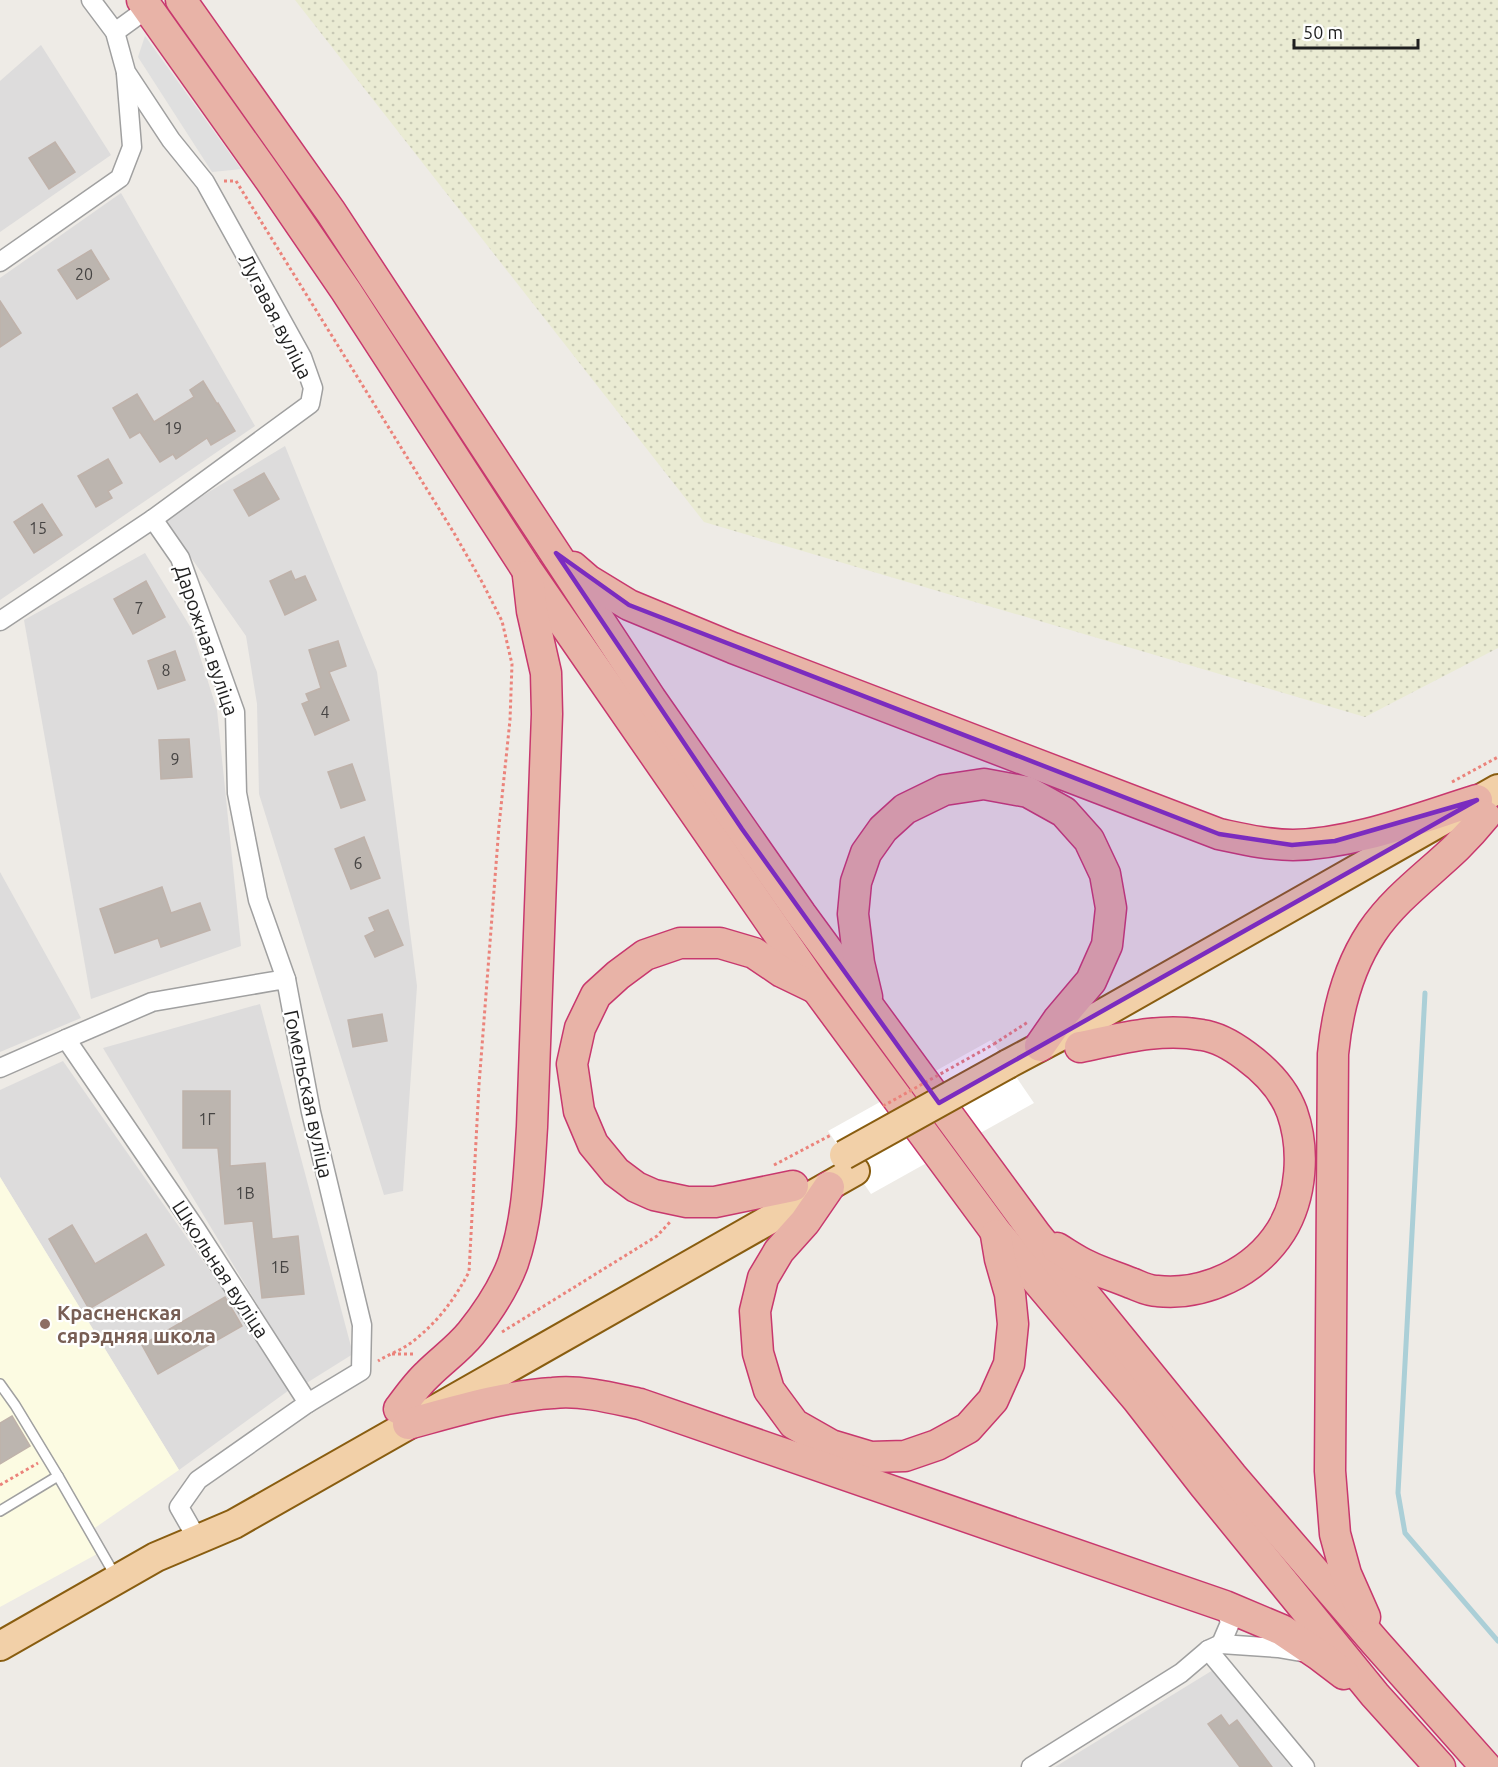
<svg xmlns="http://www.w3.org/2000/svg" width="1498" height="1767" viewBox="0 0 1498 1767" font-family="Ubuntu,sans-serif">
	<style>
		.residential { fill: #dddcdc }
		.education { fill: #fcfbe2 }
		.farmland { fill: url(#farmland-dots) }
		.parking { fill: #dfdfdf }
		.pier { fill: #fff }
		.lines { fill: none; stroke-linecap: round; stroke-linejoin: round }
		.stream { stroke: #abcfd7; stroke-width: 5 }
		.building { fill: #bcb5af; stroke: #bfb2aa; stroke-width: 1.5 }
		.service-casing { stroke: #a0a0a0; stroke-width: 12 }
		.minor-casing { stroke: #a0a0a0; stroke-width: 21 }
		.primary-casing { stroke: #895d10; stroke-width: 32 }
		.trunk-casing { stroke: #c8386e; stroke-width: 33 }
		.path { stroke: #eb837b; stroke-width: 3; stroke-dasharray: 3 3; stroke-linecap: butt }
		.service { stroke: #fff; stroke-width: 9 }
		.minor { stroke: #fff; stroke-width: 18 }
		.primary { stroke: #f2d0a8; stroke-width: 28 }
		.trunk { stroke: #e8b3a7; stroke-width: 30 }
		.primary-bridge-casing { stroke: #895d10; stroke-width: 32; stroke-linecap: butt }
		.path-bridge { stroke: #eb837b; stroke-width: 3; stroke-dasharray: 3 3; stroke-linecap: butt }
		.primary-bridge { stroke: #f2d0a8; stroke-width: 28 }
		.marked { fill: #7b2cbf; fill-opacity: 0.2; stroke: #7b2cbf; stroke-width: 4.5; stroke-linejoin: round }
		.education-dot { fill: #8d6e63; stroke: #fff; stroke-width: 2 }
		.labels { text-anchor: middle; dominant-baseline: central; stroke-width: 4.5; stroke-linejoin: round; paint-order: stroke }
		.number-label { font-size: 16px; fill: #464443 }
		.street-label { font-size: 20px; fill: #1f1f1f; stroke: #fff }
		.education-label { font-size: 20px; font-weight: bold; fill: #785e54; stroke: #fff; text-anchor: start }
	</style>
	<defs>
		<pattern id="farmland-dots" width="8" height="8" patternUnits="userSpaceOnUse" patternTransform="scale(1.5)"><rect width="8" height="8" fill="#eaebd3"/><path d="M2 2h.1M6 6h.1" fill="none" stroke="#c8c9b5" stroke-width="1.8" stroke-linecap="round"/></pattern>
	</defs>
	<rect width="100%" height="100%" fill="#eeebe6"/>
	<g class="residential">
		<polygon points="41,45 111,155 0,232 0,81"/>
		<polygon points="121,193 255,426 0,600 0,278"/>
		<polygon points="285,446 377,672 417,986 403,1191 384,1195 259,794 257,704 246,636 164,519"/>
		<polygon points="145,553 191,628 217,710 241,946 91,999 24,620"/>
		<polygon points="0,872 81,1018 0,1052"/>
		<polygon points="260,1004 353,1354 305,1384 103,1048"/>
		<polygon points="63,1061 292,1388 179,1470 0,1177 0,1090"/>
		<polygon points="1213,1670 1291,1767 1055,1767"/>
	</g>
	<polygon class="education" points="0,1177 179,1470 86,1534 97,1554 0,1607"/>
	<polygon class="farmland" points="295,0 1498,0 1498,648 1365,717 704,522"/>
	<polygon class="parking" points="145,36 241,169 242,169 212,172 138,57"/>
	<polygon class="pier" points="991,1040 1034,1103 871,1194 828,1131"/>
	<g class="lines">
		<polyline class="stream" points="1425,993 1398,1493 1405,1533 1498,1641"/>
	</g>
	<g class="building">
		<polygon points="55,142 75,172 49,189 29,158"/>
		<polygon points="91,250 109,279 77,299 58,270"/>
		<polygon points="0,301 21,333 0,347"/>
		<polygon points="203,381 217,404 218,403 235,431 211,445 207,438 176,459 173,454 160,462 140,432 130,438 113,408 137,394 154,422 194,397 190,390"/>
		<polygon points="108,459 122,483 108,491 112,498 96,507 78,476"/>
		<polygon points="264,473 279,499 249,516 234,490"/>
		<polygon points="42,504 62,535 34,553 14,522"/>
		<polygon points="291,571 295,580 305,576 316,600 285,615 270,581"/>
		<polygon points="146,581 165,617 133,634 114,599"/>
		<polygon points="338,641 346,666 329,672 349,720 315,735 302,704 309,701 306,694 321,688 309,650"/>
		<polygon points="175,651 185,680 158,689 148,661"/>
		<polygon points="189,739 192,777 161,779 159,740"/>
		<polygon points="352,764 365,800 341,808 328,772"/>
		<polygon points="364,837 380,878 351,889 335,849"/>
		<polygon points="162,887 171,913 200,903 210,930 161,947 158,938 115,953 100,909"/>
		<polygon points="388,910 403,945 375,957 365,936 375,931 369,918"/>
		<polygon points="382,1014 387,1041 353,1047 348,1020"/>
		<polygon points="183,1091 230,1091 230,1166 265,1163 272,1239 298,1236 304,1294 262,1298 253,1221 225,1224 218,1148 183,1148"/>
		<polygon points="72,1225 95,1264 146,1234 164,1265 89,1309 49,1239"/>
		<polygon points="225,1297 242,1326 158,1374 142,1345"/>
		<polygon points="12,1416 30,1446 0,1464 0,1423"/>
		<polygon points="1221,1715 1229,1726 1237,1720 1272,1767 1240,1767 1208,1724"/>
	</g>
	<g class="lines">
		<g class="service-casing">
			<g id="service">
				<polyline points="0,1384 15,1405 58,1476"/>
				<polyline points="0,1511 58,1476 116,1577"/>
			</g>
		</g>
		<g class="minor-casing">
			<g id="minor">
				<polyline points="115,32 148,8"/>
				<polyline points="0,262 120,178 132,147 126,74"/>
				<polyline points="153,519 180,558 235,712 237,793 258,900 286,979"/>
				<polyline points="0,621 153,519 310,404 313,388 302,357 205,182 171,140 126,72 115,32 91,0"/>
				<polyline points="66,1039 152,1002 286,979 311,1112 362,1325 361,1371 308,1403"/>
				<polyline points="0,1068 66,1039 196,1229 308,1403 198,1480 179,1507 191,1528"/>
				<polyline points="1221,1644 1230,1623 1225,1606"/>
				<polyline points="1208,1650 1305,1767"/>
				<polyline points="1031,1767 1181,1673 1208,1650 1221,1644 1278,1648 1307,1653"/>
			</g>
		</g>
		<g class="primary-casing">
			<g id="primary">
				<polyline points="1008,1064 1102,1014 1498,789"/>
				<polyline points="0,1646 156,1557 234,1524 855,1171"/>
			</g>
		</g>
		<g class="trunk-casing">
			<g id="trunk">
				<polyline points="142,0 270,180 346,291 527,570 816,988 996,1232 1137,1399 1204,1485 1375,1695 1440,1767"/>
				<polyline points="181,0 331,212 651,699 801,914 1037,1236 1232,1476 1375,1642 1486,1767"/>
				<path d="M 573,567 L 588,580 L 629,605 L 733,648 L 1219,834 C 1243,839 1268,845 1293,845 C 1354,844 1419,818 1477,800"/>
				<polyline points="867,997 859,963 853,914 856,882 866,853 883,829 905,809 944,790 984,784 1028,792 1064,812 1089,840 1105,874 1111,908 1107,945 1091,981 1058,1020 1040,1046"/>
				<polyline points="793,1186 715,1202 687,1202 654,1195 636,1187 616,1172 593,1144 579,1111 572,1064 580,1028 596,995 618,975 645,955 680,943 720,943 754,953 782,972 813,987"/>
				<polyline points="829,1187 805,1222 779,1251 763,1278 755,1311 758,1353 769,1390 794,1424 831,1445 871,1457 905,1456 937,1445 968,1428 993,1400 1009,1364 1013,1324 1010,1294 1000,1259 996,1235"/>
				<path d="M 1057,1248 C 1067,1254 1077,1261 1088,1266 C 1102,1273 1117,1277 1131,1283 C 1139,1286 1148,1291 1157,1291 C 1205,1296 1255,1272 1281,1231 C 1302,1197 1305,1149 1292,1112 C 1284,1090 1265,1070 1246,1056 C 1234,1047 1217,1037 1202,1035 C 1161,1027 1119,1039 1080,1047"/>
				<path d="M 399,1409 C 408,1397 417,1384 428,1374 C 442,1360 458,1349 471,1333 C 487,1313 504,1287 513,1263 C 528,1219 529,1173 532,1127 L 547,714 L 546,673 L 532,611 L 528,576"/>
				<path d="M 408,1424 C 456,1411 504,1396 553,1393 C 582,1390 612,1398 640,1404 L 1225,1606 L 1282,1630 L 1319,1655 L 1344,1674"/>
				<path d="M 1365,1617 L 1346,1574 L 1335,1534 L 1330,1471 L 1333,1054 C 1337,1012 1348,968 1372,932 C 1395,898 1428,875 1457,847 C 1467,837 1476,827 1485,816"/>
			</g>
		</g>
		<g class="path">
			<path d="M 224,181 L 236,181 L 454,533 L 482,582 L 502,621 L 512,664 L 510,720 L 499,826 L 479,1085 L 469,1272 C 454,1300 437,1323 412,1342 C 402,1350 389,1354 378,1361"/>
			<polyline points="1452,782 1498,757"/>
			<polyline points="994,1044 1028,1022"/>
			<polyline points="774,1165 831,1135"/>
			<polyline points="502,1332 657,1236 671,1221"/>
			<polyline points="392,1354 415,1354"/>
			<polyline points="0,1485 38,1463"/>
		</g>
		<use href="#service" class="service"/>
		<use href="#minor" class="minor"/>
		<use href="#primary" class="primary"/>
		<use href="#trunk" class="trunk"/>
		<g class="primary-bridge-casing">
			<polyline id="primary-bridge" points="844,1155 1008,1064"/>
		</g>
		<polyline class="path-bridge" points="883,1106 994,1044"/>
		<use href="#primary-bridge" class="primary-bridge"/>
	</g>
	<path class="marked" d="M 556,553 L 629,605 L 1219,834 L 1292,845 L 1335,841 L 1477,800 L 939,1103 L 742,829 Z"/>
	<circle class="education-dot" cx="45" cy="1324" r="6"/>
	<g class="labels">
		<g class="number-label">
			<text x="84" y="274">20</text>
			<text x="173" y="428">19</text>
			<text x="38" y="528">15</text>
			<text x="139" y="608">7</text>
			<text x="166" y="670">8</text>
			<text x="325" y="712">4</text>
			<text x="175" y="759">9</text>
			<text x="358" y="863">6</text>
			<text x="207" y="1119">1Г</text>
			<text x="245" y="1193">1В</text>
			<text x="280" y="1267">1Б</text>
		</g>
		<g class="street-label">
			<text transform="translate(276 316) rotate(63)">Лугавая вуліца</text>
			<text transform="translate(207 640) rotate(71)">Дарожная вуліца</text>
			<text transform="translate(309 1094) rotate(78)">Гомельская вуліца</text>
			<text transform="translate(221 1269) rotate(57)">Школьная вуліца</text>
		</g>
		<g class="education-label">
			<text x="57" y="1312">Красненская<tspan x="57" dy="23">сярэдняя школа</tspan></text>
		</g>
	</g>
	<path d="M1294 39v9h124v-9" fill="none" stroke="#1f1f1f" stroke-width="3"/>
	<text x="1303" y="39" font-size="18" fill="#1f1f1f" stroke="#ffffff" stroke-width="4.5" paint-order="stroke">50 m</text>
</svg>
